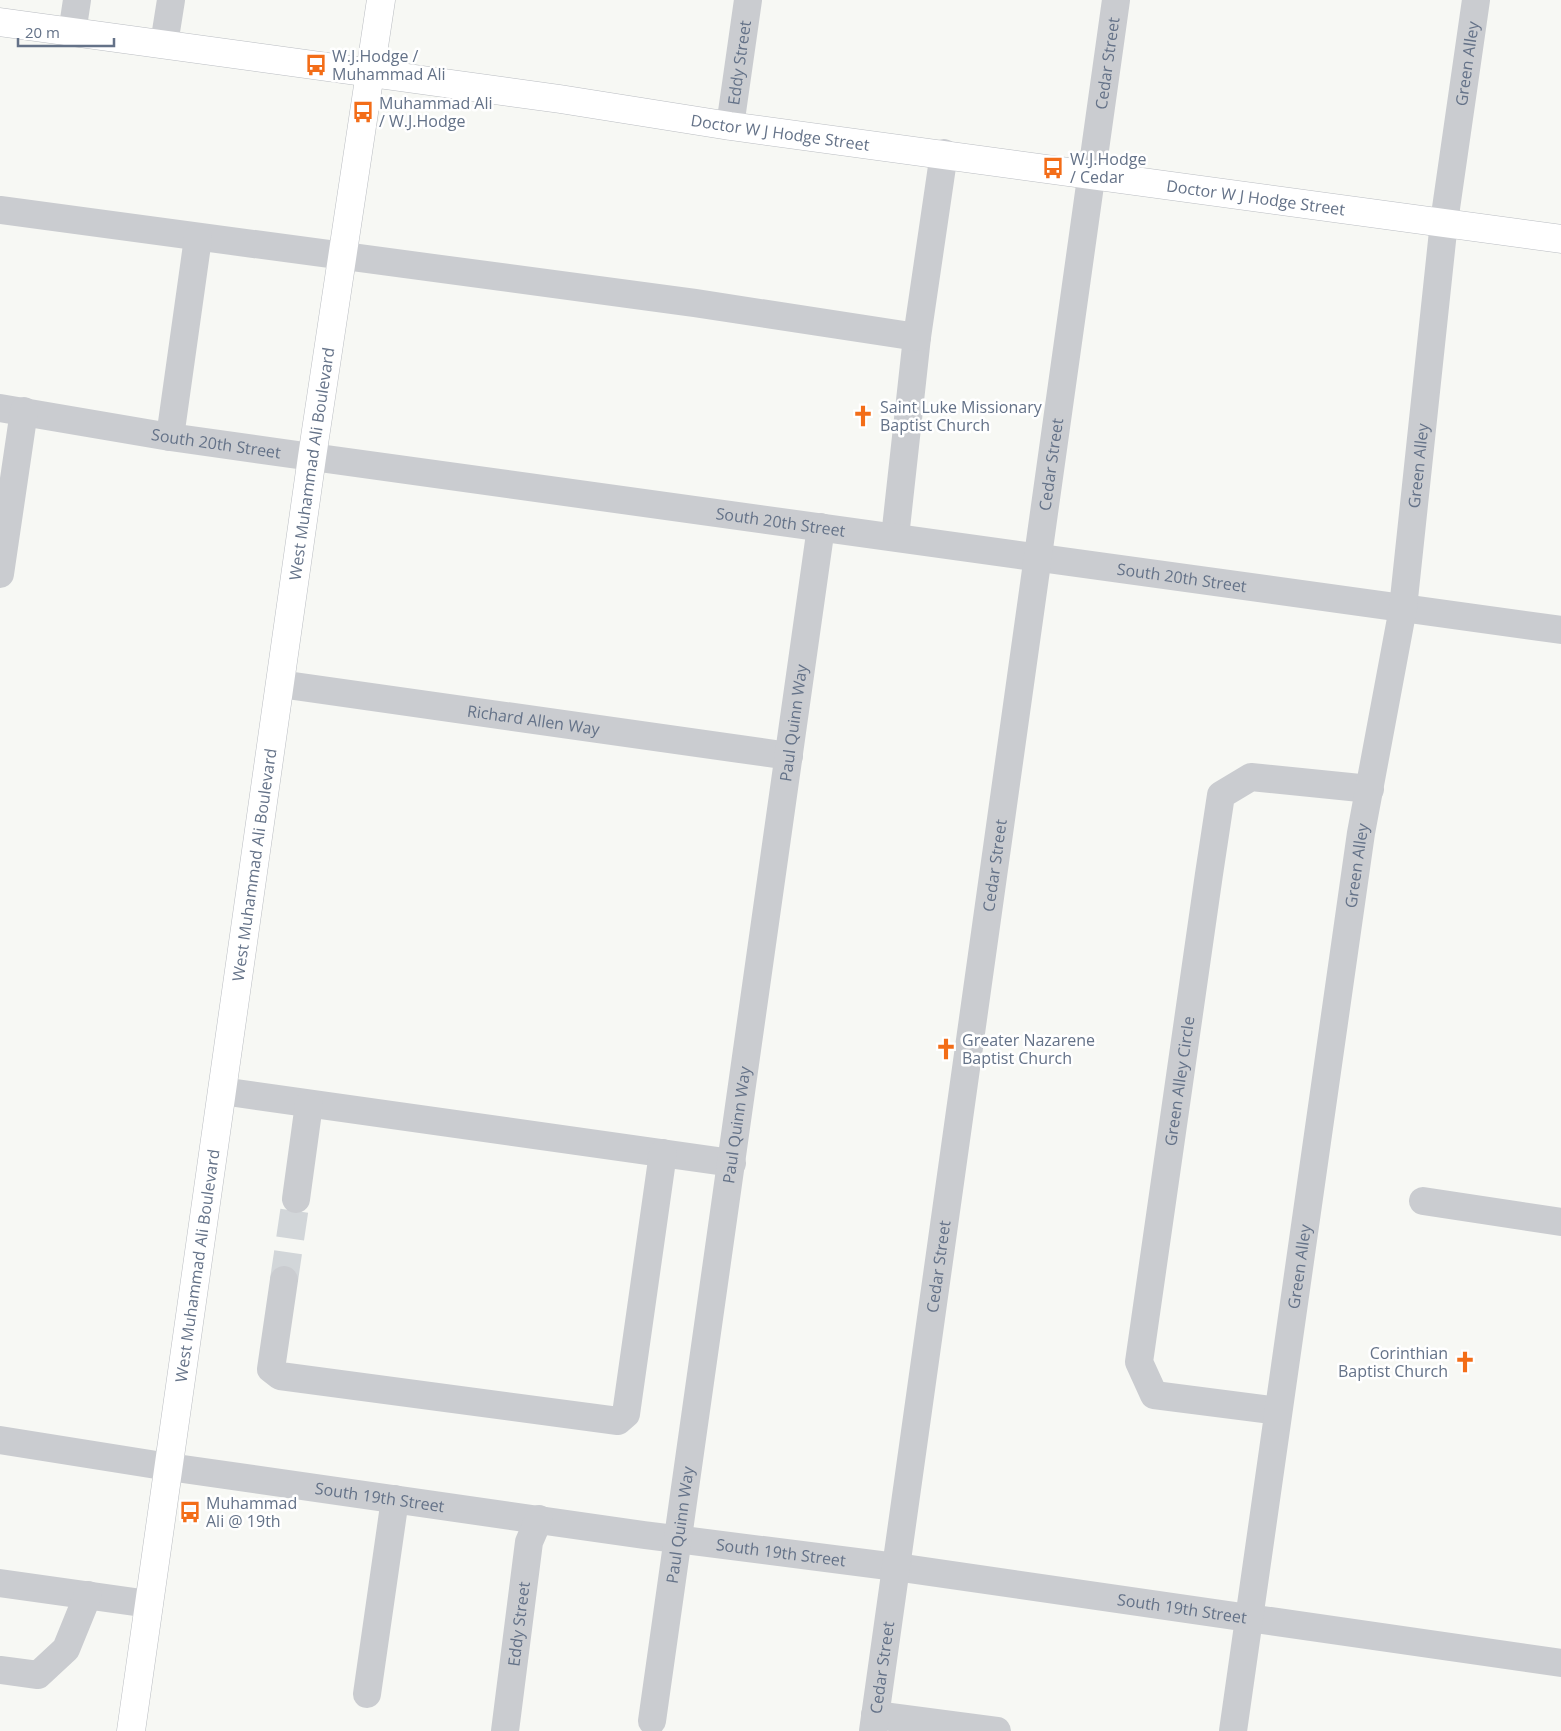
<svg xmlns="http://www.w3.org/2000/svg" width="1561" height="1731" viewBox="0 0 1561 1731" font-family="'Open Sans',sans-serif">
	<style>
		.lines { fill: none; stroke-linecap: round; stroke-linejoin: round }
		.minor-tunnel { stroke: #d2d6d9; stroke-width: 28; stroke-dasharray: 28 14; stroke-linecap: butt }
		.major-casing { stroke: #babdc2; stroke-width: 29 }
		.minor { stroke: #caccd0; stroke-width: 28 }
		.major { stroke: #fff; stroke-width: 28 }
		.labels { text-anchor: middle; dominant-baseline: central; stroke-width: 5; stroke-linejoin: round; paint-order: stroke }
		.poi-label { font-size: 16px; fill: #647288; stroke: #fff; text-anchor: start }
		.street-label { font-size: 16px; fill: #647288; stroke: #fff }
	</style>
	<rect width="100%" height="100%" fill="#f7f8f4"/>
	<g class="lines">
		<polyline class="minor-tunnel" points="284,1280 296,1199"/>
		<g class="major-casing">
			<g id="major">
				<path id="s10" d="M 0,22 L 560,99 L 730,126 L 1561,239"/>
				<path id="s11" d="M 131,1731 L 312,457 L 381,0"/>
			</g>
		</g>
		<g class="minor">
			<polyline points="72,33 77,0"/>
			<polyline points="164,44 171,0"/>
			<path id="s1" d="M 730,126 L 748,0"/>
			<polyline points="0,210 695,303 917,337 895,537"/>
			<polyline points="917,337 944,153"/>
			<path id="s2" d="M 0,408 L 170,437 L 312,457 L 1561,630"/>
			<polyline points="170,437 198,238"/>
			<polyline points="0,574 24,411"/>
			<path id="s3" d="M 280,684 L 789,756"/>
			<polyline points="222,1091 732,1163"/>
			<polyline points="296,1199 309,1104"/>
			<polyline points="1423,1201 1561,1222"/>
			<polyline points="284,1280 271,1369 280,1376 618,1421 626,1414 663,1153"/>
			<path id="s4" d="M 1278,1411 L 1154,1395 L 1139,1362 L 1209,874 L 1221,795 L 1251,777 L 1370,789"/>
			<path id="s5" d="M 0,1440 L 169,1467 L 644,1535 L 896,1567 L 1561,1663"/>
			<polyline points="0,1583 149,1604"/>
			<polyline points="0,1670 38,1675 66,1649 88,1595"/>
			<polyline points="367,1694 395,1499"/>
			<polyline points="875,1715 997,1731"/>
			<path id="s6" d="M 652,1721 L 821,527"/>
			<path id="s7" d="M 505,1731 L 529,1542 L 539,1519"/>
			<path id="s8" d="M 873,1731 L 1116,0"/>
			<path id="s9" d="M 1233,1731 L 1361,833 L 1403,608 L 1444,222 L 1476,0"/>
		</g>
		<use href="#major" class="major"/>
	</g>
	<defs>
		<g id="bus-bare" transform="scale(1.725)"><path d="M-5-6H5V4H4V6H2V4H-2V6H-4V4H-5ZM-3.5-4V0h7V-4ZM-3.5 1.2v1.5H-2V1.2ZM2 1.2v1.5H3.5V1.2Z" fill="#f36d18" stroke="#fff" stroke-width="2.5" paint-order="stroke"/></g>
		<g id="church-bare" transform="scale(1.725)"><path d="M-1.2-6h2.4v3.5h3.3v2.4h-3.3V6h-2.4V-.1h-3.3v-2.4h3.3Z" fill="#f36d18" stroke="#fff" stroke-width="2.5" paint-order="stroke"/></g>
	</defs>
	<g fill-rule="evenodd">
		<use href="#bus-bare" x="316" y="65"/>
		<use href="#bus-bare" x="363" y="112"/>
		<use href="#bus-bare" x="1053" y="168"/>
		<use href="#church-bare" x="863" y="416"/>
		<use href="#church-bare" x="946" y="1049"/>
		<use href="#church-bare" x="1465" y="1362"/>
		<use href="#bus-bare" x="190" y="1512"/>
	</g>
	<g class="labels">
		<g class="poi-label">
			<text x="332" y="56">W.J.Hodge /<tspan x="332" dy="18">Muhammad Ali</tspan></text>
			<text x="379" y="103">Muhammad Ali<tspan x="379" dy="18">/ W.J.Hodge</tspan></text>
			<text x="1070" y="159">W.J.Hodge<tspan x="1070" dy="18">/ Cedar</tspan></text>
			<text x="880" y="407">Saint Luke Missionary<tspan x="880" dy="18">Baptist Church</tspan></text>
			<text x="962" y="1040">Greater Nazarene<tspan x="962" dy="18">Baptist Church</tspan></text>
			<text x="1448" y="1353" text-anchor="end">Corinthian<tspan x="1448" dy="18">Baptist Church</tspan></text>
			<text x="206" y="1503">Muhammad<tspan x="206" dy="18">Ali @ 19th</tspan></text>
		</g>
		<g class="street-label">
			<text stroke="none"><textPath href="#s1" startOffset="64">Eddy Street</textPath></text>
			<text stroke="none"><textPath href="#s8" startOffset="1684">Cedar Street</textPath></text>
			<text stroke="none"><textPath href="#s9" startOffset="1684">Green Alley</textPath></text>
			<text stroke="none"><textPath href="#s10" startOffset="788">Doctor W J Hodge Street</textPath></text>
			<text stroke="none"><textPath href="#s10" startOffset="1268">Doctor W J Hodge Street</textPath></text>
			<text stroke="none"><textPath href="#s2" startOffset="219">South 20th Street</textPath></text>
			<text stroke="none"><textPath href="#s11" startOffset="1280">West Muhammad Ali Boulevard</textPath></text>
			<text stroke="none"><textPath href="#s8" startOffset="1279">Cedar Street</textPath></text>
			<text stroke="none"><textPath href="#s9" startOffset="1279">Green Alley</textPath></text>
			<text stroke="none"><textPath href="#s2" startOffset="789">South 20th Street</textPath></text>
			<text stroke="none"><textPath href="#s2" startOffset="1194">South 20th Street</textPath></text>
			<text stroke="none"><textPath href="#s3" startOffset="256">Richard Allen Way</textPath></text>
			<text stroke="none"><textPath href="#s6" startOffset="1008">Paul Quinn Way</textPath></text>
			<text stroke="none"><textPath href="#s11" startOffset="875">West Muhammad Ali Boulevard</textPath></text>
			<text stroke="none"><textPath href="#s8" startOffset="874">Cedar Street</textPath></text>
			<text stroke="none"><textPath href="#s9" startOffset="874">Green Alley</textPath></text>
			<text stroke="none"><textPath href="#s4" startOffset="445">Green Alley Circle</textPath></text>
			<text stroke="none"><textPath href="#s6" startOffset="602">Paul Quinn Way</textPath></text>
			<text stroke="none"><textPath href="#s11" startOffset="470">West Muhammad Ali Boulevard</textPath></text>
			<text stroke="none"><textPath href="#s9" startOffset="469">Green Alley</textPath></text>
			<text stroke="none"><textPath href="#s8" startOffset="469">Cedar Street</textPath></text>
			<text stroke="none"><textPath href="#s5" startOffset="384">South 19th Street</textPath></text>
			<text stroke="none"><textPath href="#s6" startOffset="198">Paul Quinn Way</textPath></text>
			<text stroke="none"><textPath href="#s5" startOffset="789">South 19th Street</textPath></text>
			<text stroke="none"><textPath href="#s5" startOffset="1194">South 19th Street</textPath></text>
			<text stroke="none"><textPath href="#s7" startOffset="108">Eddy Street</textPath></text>
			<text stroke="none"><textPath href="#s8" startOffset="64">Cedar Street</textPath></text>
		</g>
	</g>
	<path d="M18 38v8h96v-8" fill="none" stroke="#647288" stroke-width="2.5"/>
	<text x="25" y="38" font-size="15" fill="#647288" stroke="#ffffff" stroke-width="4" paint-order="stroke">20 m</text>
</svg>
